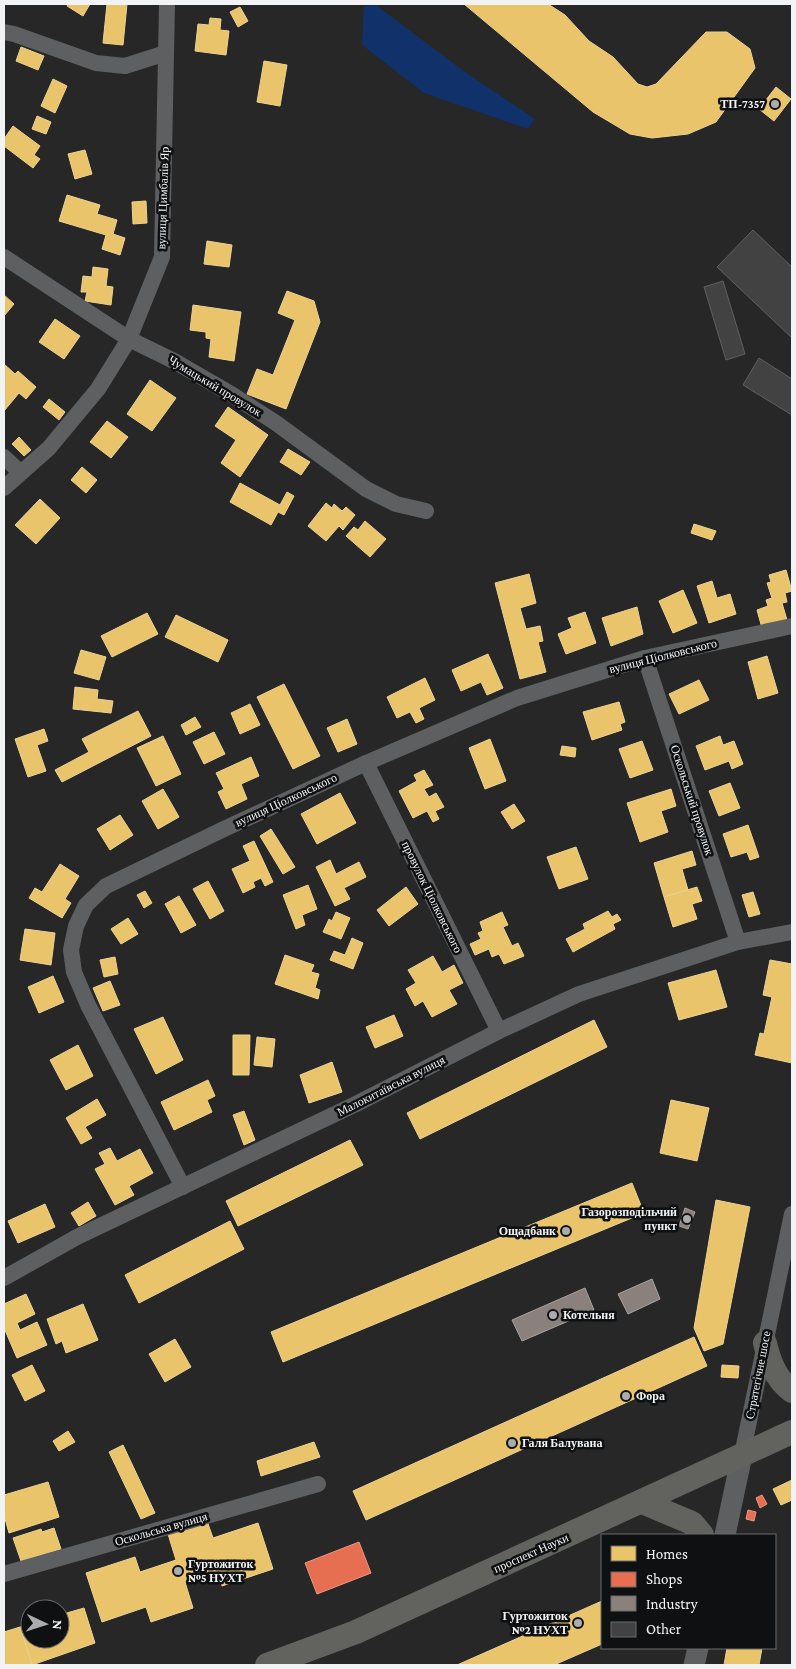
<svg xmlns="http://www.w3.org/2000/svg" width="796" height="1669" viewBox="0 0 796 1669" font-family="'Crimson Pro',serif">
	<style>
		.green { fill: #103169 }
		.homes { fill: #e9c46a; stroke: #ecd294 }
		.shops { fill: #e76f51; stroke: #ea9782 }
		.industry { fill: #8a817c; stroke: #a9a3a0 }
		.building { fill: #424243; stroke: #606061 }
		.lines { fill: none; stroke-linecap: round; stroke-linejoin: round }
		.minor { stroke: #5e5f60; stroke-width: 16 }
		.tertiary { stroke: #5e5f60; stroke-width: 21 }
		.secondary { stroke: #62625f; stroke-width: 24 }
		.poi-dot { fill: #abacad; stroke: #0f1011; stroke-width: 2 }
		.labels { text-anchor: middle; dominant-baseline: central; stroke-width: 5; stroke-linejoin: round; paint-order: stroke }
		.poi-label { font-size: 12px; font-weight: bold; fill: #f2f3f5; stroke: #0f1011; text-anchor: end }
		.street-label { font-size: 12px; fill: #f2f3f5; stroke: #0f1011 }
	</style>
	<rect width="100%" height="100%" fill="#272728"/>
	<polygon class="green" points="376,5 465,72 535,119 528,129 424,93 362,45 364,6"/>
	<g class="homes">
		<polygon points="68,4 90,4 83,16 67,6"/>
		<polygon points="107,4 127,4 123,45 103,43"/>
		<polygon points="464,4 548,4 565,15 589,41 613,57 638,84 647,87 656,84 706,32 727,32 750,49 755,68 716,122 688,134 652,138 630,134 593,112"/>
		<polygon points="240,7 248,21 238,27 230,12"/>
		<polygon points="210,18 221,19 220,30 229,31 226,55 195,51 198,24 209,25"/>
		<polygon points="21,47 44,56 38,70 16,61"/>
		<polygon points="264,61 287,65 280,106 257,102"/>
		<polygon points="53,79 67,86 55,113 41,106"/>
		<polygon points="776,87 791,99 774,121 759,109"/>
		<polygon points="37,116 51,122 46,134 32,129"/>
		<polygon points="13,126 40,146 34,155 40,159 33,168 4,146 4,139"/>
		<polygon points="85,150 92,174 75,179 68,154"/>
		<polygon points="67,195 100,205 97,214 117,220 113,234 125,238 120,255 102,249 106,235 59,221"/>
		<polygon points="146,201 147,223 133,224 132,202"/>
		<polygon points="207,241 232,245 229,267 204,264"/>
		<polygon points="93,267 108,269 106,286 113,287 111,305 85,301 87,292 81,292 83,276 92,277"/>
		<polygon points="287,291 314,301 320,322 286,409 247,394 257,369 273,375 295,320 278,313"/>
		<polygon points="4,295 14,304 4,316"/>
		<polygon points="193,305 241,312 234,361 209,357 211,339 206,338 206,332 190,330"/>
		<polygon points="55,319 80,336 64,359 39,342"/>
		<polygon points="4,364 15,374 18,371 36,387 26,399 19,393 4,411"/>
		<polygon points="150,380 176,398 152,431 127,414"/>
		<polygon points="49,399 65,412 59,420 43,407"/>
		<polygon points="228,407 268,435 240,477 221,463 236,440 215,426"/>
		<polygon points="107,421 128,437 111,458 90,442"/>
		<polygon points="19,437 31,450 24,456 12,444"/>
		<polygon points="288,449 310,462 301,475 280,462"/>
		<polygon points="82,467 97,480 86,493 71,480"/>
		<polygon points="240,483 280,505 287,492 294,496 284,515 278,512 271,525 230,502"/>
		<polygon points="40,499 60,518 36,544 15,525"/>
		<polygon points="326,503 332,508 334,504 342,511 346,507 355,515 343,530 339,526 326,541 308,526"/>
		<polygon points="365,521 386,539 370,557 346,536 354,527 358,530"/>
		<polygon points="694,524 716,531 712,540 691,533"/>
		<polygon points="786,570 792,591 785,593 787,602 782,603 787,620 762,628 757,610 768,606 766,600 772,598 767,583 771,582 769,575"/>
		<polygon points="529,574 536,603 520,608 526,629 540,626 543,641 538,642 546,672 520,679 495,583"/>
		<polygon points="712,581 717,598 730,594 736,614 709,623 697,586"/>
		<polygon points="683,590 697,623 673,633 659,601"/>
		<polygon points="637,607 643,634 611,646 602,618"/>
		<polygon points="585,612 596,643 566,654 558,634 572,628 568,618"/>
		<polygon points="147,613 158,634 112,657 101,636"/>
		<polygon points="176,615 228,640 218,662 165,637"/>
		<polygon points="81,650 106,657 99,680 74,673"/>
		<polygon points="488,654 503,688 487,695 481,682 461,691 452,670"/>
		<polygon points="767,656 778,693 758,699 748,662"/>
		<polygon points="425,678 435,700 419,708 424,719 416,723 410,712 397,718 387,697"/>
		<polygon points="699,680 709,700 679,714 669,694"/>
		<polygon points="284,684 320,756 293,769 257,697"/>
		<polygon points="75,687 98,690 97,699 113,701 111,713 73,709"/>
		<polygon points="619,702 625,722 620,724 622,730 592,740 583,712"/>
		<polygon points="250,704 260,725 240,734 231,713"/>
		<polygon points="138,711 151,736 62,782 55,770 89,752 82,739"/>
		<polygon points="195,717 201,727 186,735 181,725"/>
		<polygon points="347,719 357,744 338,752 327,728"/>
		<polygon points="44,729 48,741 37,745 46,771 28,777 15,739"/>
		<polygon points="214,732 225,754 204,764 193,742"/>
		<polygon points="163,736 181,774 156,786 137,748"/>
		<polygon points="720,736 723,745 734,741 743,764 732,769 729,761 705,770 696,746"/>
		<polygon points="490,739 506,781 485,789 469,748"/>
		<polygon points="642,741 653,770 630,778 619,749"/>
		<polygon points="562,746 576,748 575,757 560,755"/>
		<polygon points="251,757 259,776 241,784 247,799 226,809 218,792 224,789 216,773"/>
		<polygon points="424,770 433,785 424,789 429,797 436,793 444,807 435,811 439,819 433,822 427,811 413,818 399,791 417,781 414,775"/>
		<polygon points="730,783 740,808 719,816 709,791"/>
		<polygon points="163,789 179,817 158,829 142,801"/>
		<polygon points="671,789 676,806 661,811 668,832 640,842 627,803"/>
		<polygon points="340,793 356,823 317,844 301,814"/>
		<polygon points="514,804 525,821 512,829 501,812"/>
		<polygon points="120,815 133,835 110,850 97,829"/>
		<polygon points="748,825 759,857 750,860 747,852 731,857 723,834"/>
		<polygon points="271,829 295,867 283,874 260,836"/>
		<polygon points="254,841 273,882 265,886 261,878 253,882 255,887 243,893 232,869 250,861 243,846"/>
		<polygon points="576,847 588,879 559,889 547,857"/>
		<polygon points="692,851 696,865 682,869 688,890 664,897 654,863"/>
		<polygon points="330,860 336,874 359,862 366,877 344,888 350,899 335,906 316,867"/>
		<polygon points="60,864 79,876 65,899 71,903 62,918 29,898 35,888 42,892"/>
		<polygon points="208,881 224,911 210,919 193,889"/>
		<polygon points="308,885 317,909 302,915 305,925 296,929 283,895"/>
		<polygon points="406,887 418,904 389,926 377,910"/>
		<polygon points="697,887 702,901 692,904 697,919 673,927 664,897"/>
		<polygon points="145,891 152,903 144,908 137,895"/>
		<polygon points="753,892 760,914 749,917 742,895"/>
		<polygon points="179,896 196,925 181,933 165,904"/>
		<polygon points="608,911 612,917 617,914 621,920 613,924 615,929 573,952 566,939 585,929 583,924"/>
		<polygon points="336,912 350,918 341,939 323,932 329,919 332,921"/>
		<polygon points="502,912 508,925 503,927 512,946 518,943 524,956 504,964 499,954 492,957 489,949 475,955 470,944 481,939 478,933 483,931 480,922"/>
		<polygon points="128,918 138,934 121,944 111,929"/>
		<polygon points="25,929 55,933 51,965 20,960"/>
		<polygon points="352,938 363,943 353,969 330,960 334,951 345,955"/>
		<polygon points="285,955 314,965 311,972 319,974 315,988 320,990 318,999 275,984"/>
		<polygon points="433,956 442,972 454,965 463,983 449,990 457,1004 432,1017 423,1001 415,1006 406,989 416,983 408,970"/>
		<polygon points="115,957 118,974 104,977 100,960"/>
		<polygon points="770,960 792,964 792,1063 755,1055 760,1033 764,1034 772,997 763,995"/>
		<polygon points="716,970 727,1007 679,1020 668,983"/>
		<polygon points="53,976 64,1002 39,1013 28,987"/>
		<polygon points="110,981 120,1005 103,1011 93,988"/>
		<polygon points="394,1015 403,1036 375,1048 366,1027"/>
		<polygon points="163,1017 183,1060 156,1074 134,1029"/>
		<polygon points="594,1020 607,1047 420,1139 407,1113"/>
		<polygon points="233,1035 250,1035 249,1075 233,1075"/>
		<polygon points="257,1037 275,1039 272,1067 254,1065"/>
		<polygon points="78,1045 93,1076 66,1090 50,1060"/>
		<polygon points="332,1062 342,1092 309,1103 300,1075"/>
		<polygon points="208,1080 215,1096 207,1100 212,1112 174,1130 161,1102"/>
		<polygon points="97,1099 106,1115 85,1127 92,1138 81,1144 66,1118"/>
		<polygon points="671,1100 709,1108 697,1161 660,1153"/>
		<polygon points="244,1111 255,1140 244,1145 233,1115"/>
		<polygon points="350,1140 363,1165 238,1226 226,1201"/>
		<polygon points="110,1148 117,1161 140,1149 153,1173 129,1186 134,1195 115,1205 95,1169 105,1164 99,1153"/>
		<polygon points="632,1183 644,1213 283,1362 271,1332"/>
		<polygon points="716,1200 750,1207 723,1344 704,1351 694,1328"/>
		<polygon points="88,1202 96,1216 79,1226 71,1213"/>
		<polygon points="45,1204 55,1227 18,1243 8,1221"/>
		<polygon points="230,1221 244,1249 139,1303 125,1275"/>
		<polygon points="26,1294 35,1314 17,1323 20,1330 37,1322 47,1345 17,1358 4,1328 4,1304"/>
		<polygon points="83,1304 98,1340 66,1353 62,1341 56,1344 47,1319"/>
		<polygon points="694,1337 707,1366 366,1520 353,1491"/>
		<polygon points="175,1339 191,1367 165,1382 149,1354"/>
		<polygon points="32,1365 45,1391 25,1401 12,1375"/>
		<polygon points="722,1365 739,1366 738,1378 721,1377"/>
		<polygon points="68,1431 75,1442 59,1451 53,1441"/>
		<polygon points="314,1442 320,1457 261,1476 257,1461"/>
		<polygon points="123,1445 155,1513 141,1519 109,1452"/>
		<polygon points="792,1480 792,1500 781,1505 773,1489"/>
		<polygon points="48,1482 59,1517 9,1533 4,1515 4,1495"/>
		<polygon points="207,1521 213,1538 258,1523 273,1569 222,1586 217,1571 185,1582 193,1608 151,1622 146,1607 102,1622 86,1573 135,1557 140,1572 176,1560 168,1534"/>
		<polygon points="54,1528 61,1549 21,1561 13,1538 41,1529 42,1532"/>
		<polygon points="602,1601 602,1644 554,1665 457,1665"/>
		<polygon points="84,1608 95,1643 32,1665 20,1627 30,1624 30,1639 60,1639 60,1615"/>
		<polygon points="20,1627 32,1665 4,1665 4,1632"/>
		<polygon points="727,1648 762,1648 759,1665 724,1665"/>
	</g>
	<g class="shops">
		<polygon points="762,1495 767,1504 760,1508 756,1498"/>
		<polygon points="748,1510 756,1512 754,1521 746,1519"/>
		<polygon points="359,1542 371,1573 317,1594 305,1563"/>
	</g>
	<g class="industry">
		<polygon points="685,1208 695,1212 688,1229 679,1226"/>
		<polygon points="652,1279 660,1299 628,1314 618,1294"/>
		<polygon points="585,1288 594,1310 522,1341 512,1320"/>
	</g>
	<g class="building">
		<polygon points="753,230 792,267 792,338 717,267"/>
		<polygon points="723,281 745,354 726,360 704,287"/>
		<polygon points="759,358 792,379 792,415 743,385"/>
	</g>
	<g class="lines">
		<g class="minor">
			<polyline points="4,32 14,34 96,63 125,66 166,53"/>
			<polyline points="4,257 129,339 174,361 231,394 276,423 366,489 396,504 426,511"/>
			<polyline points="4,457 20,472"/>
			<polyline points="4,488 49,448 98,389 129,339 162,257 167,4"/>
			<polyline points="645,658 738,942"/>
			<polyline points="366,763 499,1031"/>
			<polyline points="183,1187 88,1005 74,972 71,950 76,926 86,905 106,886 224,829 366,763 517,698 645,658 792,626"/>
			<polyline points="4,1278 77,1237 356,1104 499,1031 579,994 738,942 792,932"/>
			<polyline points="742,1455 792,1214"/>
			<polyline points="4,1574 318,1484"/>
		</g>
		<g class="tertiary">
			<polyline points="725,1535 742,1455"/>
			<polyline points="694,1665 698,1648"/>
		</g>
		<g class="secondary">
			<path d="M 765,1343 C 769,1361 776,1380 792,1391"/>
			<polyline points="642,1502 692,1523 702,1535"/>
			<polyline points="267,1665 356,1632 792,1432"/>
		</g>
	</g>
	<g class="poi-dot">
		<circle cx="775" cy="104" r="5"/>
		<circle cx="687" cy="1219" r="5"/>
		<circle cx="566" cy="1231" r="5"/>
		<circle cx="553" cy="1315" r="5"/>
		<circle cx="626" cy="1396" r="5"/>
		<circle cx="512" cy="1443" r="5"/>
		<circle cx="178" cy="1571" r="5"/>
		<circle cx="578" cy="1623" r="5"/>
	</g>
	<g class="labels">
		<g class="poi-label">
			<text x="765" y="104">ТП-7357</text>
			<text x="677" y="1212">Газорозподільчий<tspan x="677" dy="14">пункт</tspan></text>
			<text x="556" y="1231">Ощадбанк</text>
			<text x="563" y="1315" text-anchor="start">Котельня</text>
			<text x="636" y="1396" text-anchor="start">Фора</text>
			<text x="522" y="1443" text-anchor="start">Галя Балувана</text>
			<text x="188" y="1564" text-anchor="start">Гуртожиток<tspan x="188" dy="14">№5 НУХТ</tspan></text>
			<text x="568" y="1616">Гуртожиток<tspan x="568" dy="14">№2 НУХТ</tspan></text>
		</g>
		<g class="street-label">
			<text transform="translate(163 198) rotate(-88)">вулиця Цимбалів Яр</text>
			<text transform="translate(215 386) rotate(31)">Чумацький провулок</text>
			<text transform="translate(663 656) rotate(-14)">вулиця Ціолковського</text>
			<text transform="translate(286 800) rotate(-25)">вулиця Ціолковського</text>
			<text transform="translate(692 800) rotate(72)">Оскольський провулок</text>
			<text transform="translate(432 897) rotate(64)">провулок Ціолковського</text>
			<text transform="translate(391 1086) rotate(-27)">Малокитаївська вулиця</text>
			<text transform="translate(758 1375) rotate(-79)">Стратегічне шосе</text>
			<text transform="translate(161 1529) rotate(-16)">Оскольська вулиця</text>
			<text transform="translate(531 1553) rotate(-24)">проспект Науки</text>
		</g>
	</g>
	<rect width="796" height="1669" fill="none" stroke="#f2f3f5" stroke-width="10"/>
	<rect x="601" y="1534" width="175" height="115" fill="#0f1011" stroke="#6a6b6c"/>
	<rect x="611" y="1546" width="25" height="15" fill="#e9c46a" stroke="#6a6b6c"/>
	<text x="646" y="1559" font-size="15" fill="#f2f3f5">Homes</text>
	<rect x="611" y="1572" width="25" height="15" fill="#e76f51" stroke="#6a6b6c"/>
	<text x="646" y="1584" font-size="15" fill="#f2f3f5">Shops</text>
	<rect x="611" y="1596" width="25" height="15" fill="#8a817c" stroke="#6a6b6c"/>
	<text x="646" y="1609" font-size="15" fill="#f2f3f5">Industry</text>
	<rect x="611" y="1622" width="25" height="15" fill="#424243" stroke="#6a6b6c"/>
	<text x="646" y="1634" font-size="15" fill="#f2f3f5">Other</text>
	<g transform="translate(45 1624) rotate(94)"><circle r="24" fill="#0f1011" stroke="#6a6b6c"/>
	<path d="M0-4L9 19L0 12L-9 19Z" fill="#abacad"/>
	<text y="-8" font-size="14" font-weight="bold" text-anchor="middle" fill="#f2f3f5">N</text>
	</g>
</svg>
